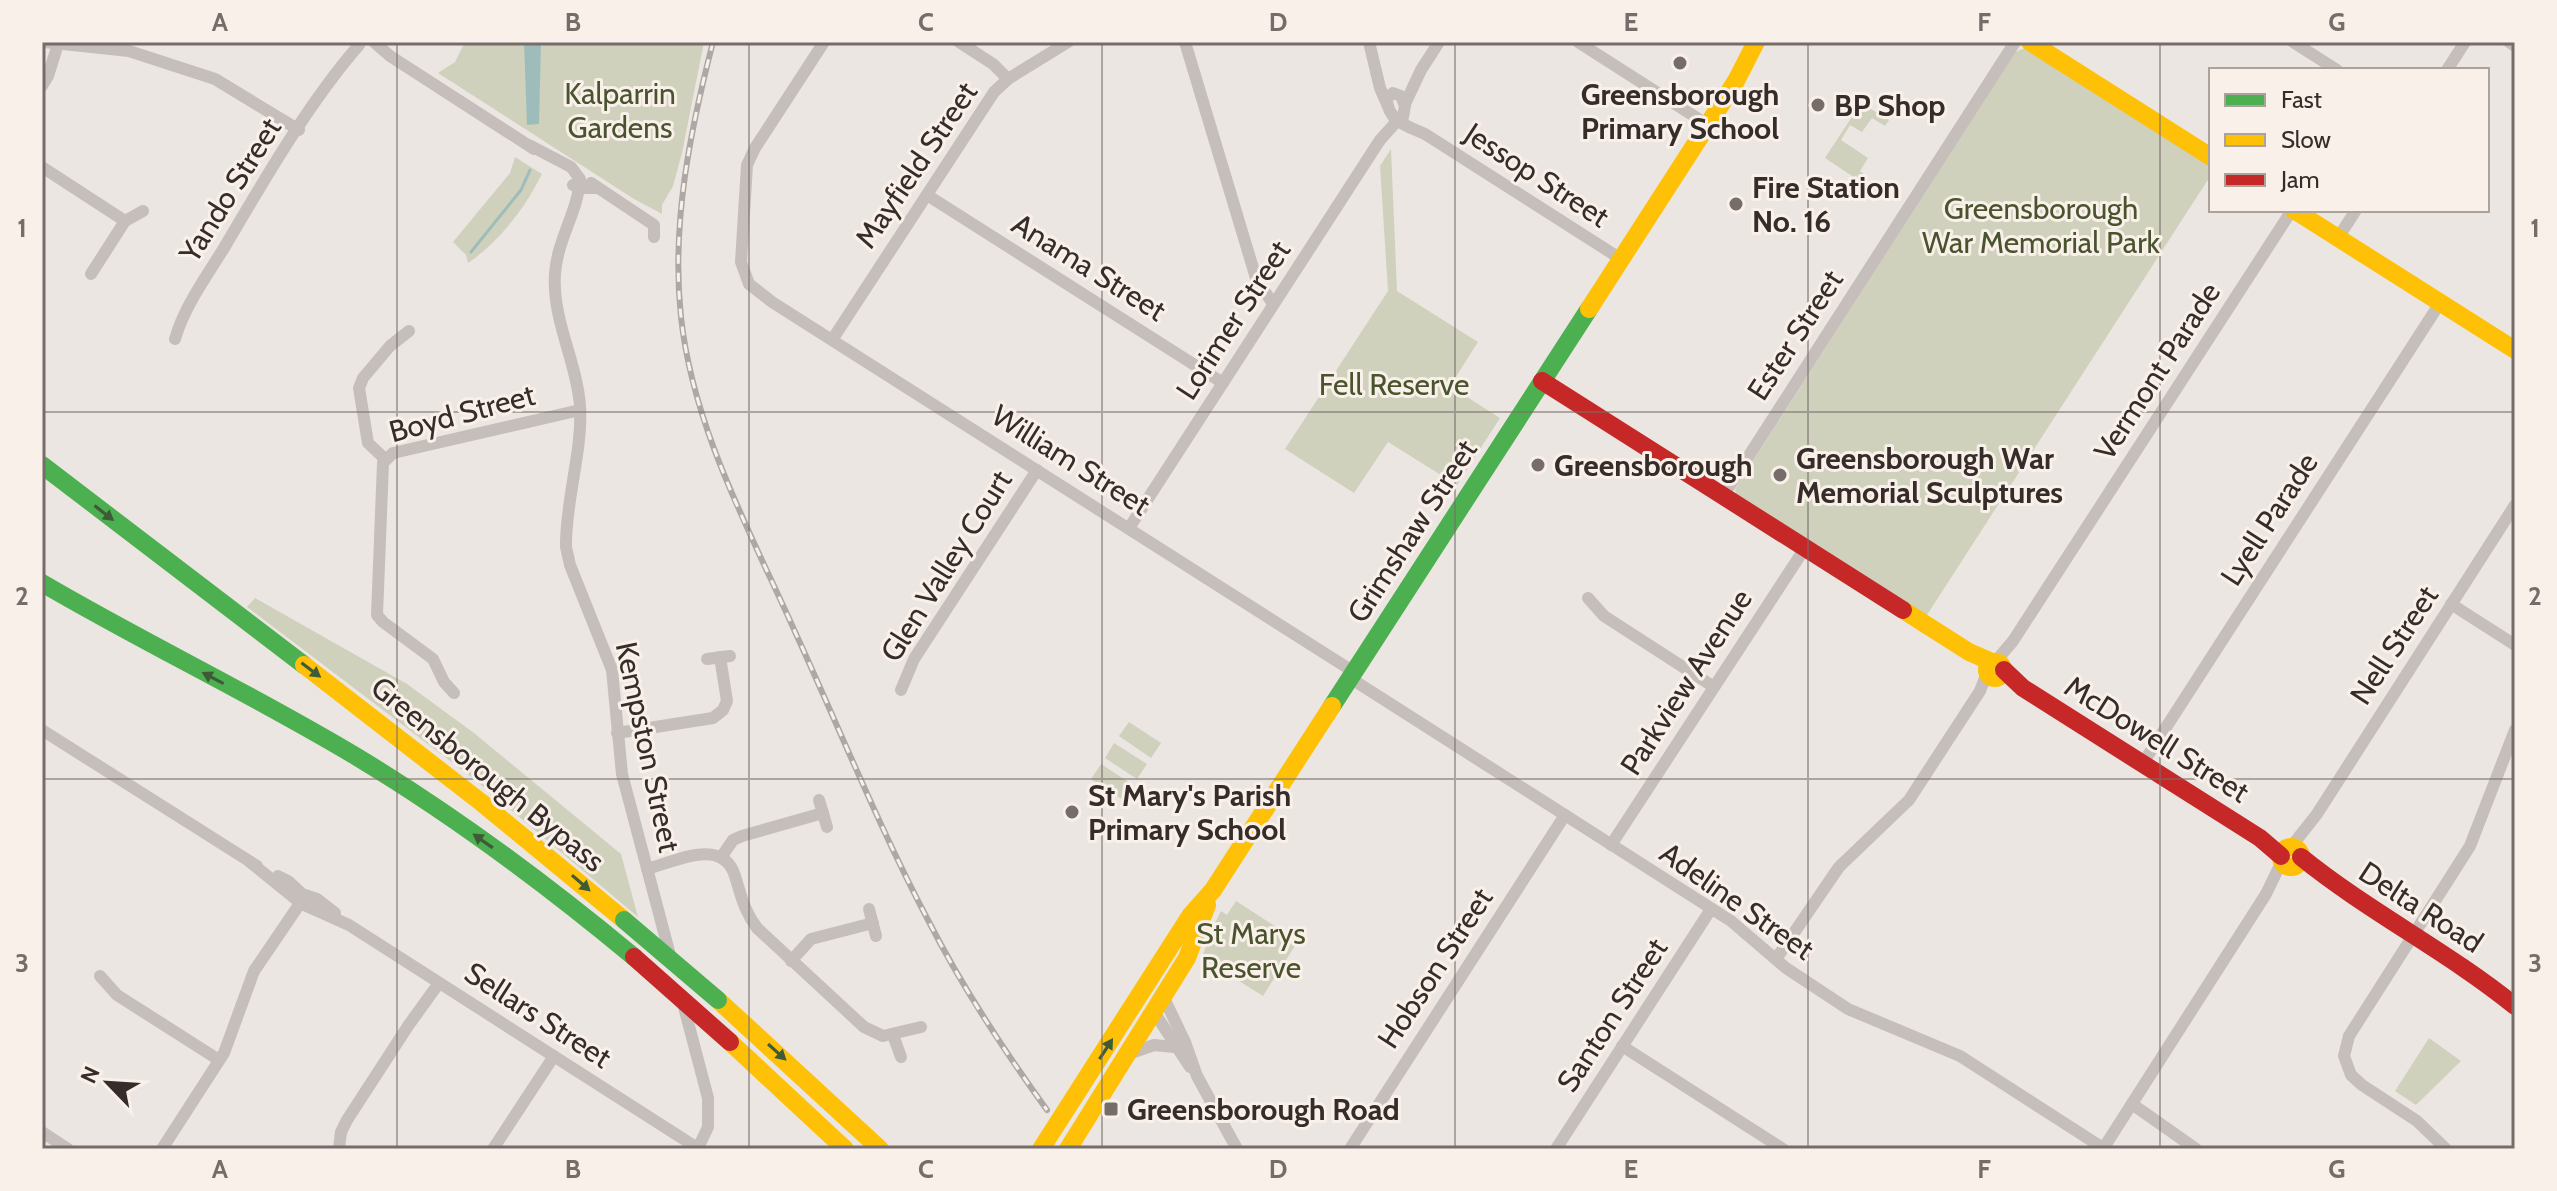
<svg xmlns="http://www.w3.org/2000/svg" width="2557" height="1191" viewBox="0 0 2557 1191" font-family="Cabin,sans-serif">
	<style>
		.green { fill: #cfd1bd }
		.water { fill: #9ebdba }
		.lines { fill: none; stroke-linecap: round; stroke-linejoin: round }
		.stream { stroke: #9ebdba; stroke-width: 3 }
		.street { stroke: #c5beba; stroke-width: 12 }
		.fast { stroke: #4caf50; stroke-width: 18 }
		.slow { stroke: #ffc107; stroke-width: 18 }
		.jam { stroke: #c62828; stroke-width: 18 }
		.rail-casing { stroke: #ada8a5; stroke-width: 6 }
		.rail { stroke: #f9f0e9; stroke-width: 3; stroke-dasharray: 9; stroke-linecap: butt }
		.fast-bridge { stroke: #4caf50; stroke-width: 18 }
		.jam-bridge { stroke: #c62828; stroke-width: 18 }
		.oneway { fill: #3e5a37 }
		.grid { fill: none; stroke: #766d6a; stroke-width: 2; stroke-opacity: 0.55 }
		.poi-dot { fill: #766d6a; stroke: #f9f0e9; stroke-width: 3 }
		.labels { text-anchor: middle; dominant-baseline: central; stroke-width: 6; stroke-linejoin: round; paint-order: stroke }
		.park-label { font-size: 30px; fill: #49532e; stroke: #f9f0e9 }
		.poi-label { font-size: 30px; font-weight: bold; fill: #362c29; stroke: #f9f0e9; text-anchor: start }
		.street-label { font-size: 30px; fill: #362c29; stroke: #f9f0e9 }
		.neatline { fill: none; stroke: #766d6a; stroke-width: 3 }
		.grid-label { font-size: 26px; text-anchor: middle; font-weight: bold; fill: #766d6a }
	</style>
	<rect width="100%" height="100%" fill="#ece6e2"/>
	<g class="green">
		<polygon points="465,42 704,42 682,153 673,186 662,205 662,214 634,199 438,73 455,62"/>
		<polygon points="2025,48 2211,165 2211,175 1925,618 1736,494 1735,489 2015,52"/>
		<polygon points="1861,103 1889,120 1885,126 1872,118 1862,132 1850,125 1841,140 1868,158 1860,171 1865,175 1861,182 1825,158"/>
		<polygon points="1391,149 1397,291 1478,342 1450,386 1500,418 1457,485 1388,442 1354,493 1285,449 1388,291 1380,166"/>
		<path d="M 515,157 L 542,174 C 525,208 500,241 468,263 L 466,255 L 453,242 L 510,173 Z"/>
		<polygon points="255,598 407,684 474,733 621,854 638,917 474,779 247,607"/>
		<polygon points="1129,722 1161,743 1151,758 1119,736"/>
		<polygon points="1114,743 1147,764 1137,779 1105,758"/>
		<polygon points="1101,764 1133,785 1123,800 1091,779"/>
		<polygon points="1236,901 1298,941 1263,996 1202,958 1210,933 1221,911 1227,915"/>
		<polygon points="2429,1038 2461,1061 2416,1105 2395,1091"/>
	</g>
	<polygon class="water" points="524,42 541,42 539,124 527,125"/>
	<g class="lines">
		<polyline class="stream" points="471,252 521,190 530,170"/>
		<g class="street">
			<polyline points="44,42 129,51 215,79 299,130"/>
			<polyline points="374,42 390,56 534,149"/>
			<polyline points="824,42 755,148 747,165 741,262 749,284 772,302 1354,672"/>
			<polyline points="959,42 993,64 1008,79"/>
			<polyline points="1185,42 1256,278 1273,304"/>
			<polyline points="1369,42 1380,88 1387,104"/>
			<polyline points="1578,42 1708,125"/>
			<polyline points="2293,42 2337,70"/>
			<polyline points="2509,42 2515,46"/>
			<polyline points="2447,70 2465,42"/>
			<polyline points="42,86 48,76 58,44"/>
			<polyline points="1405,104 1421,70 1439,42"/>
			<path d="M 1394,118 L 1403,117 L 1405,106 L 1401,96 L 1393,93 L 1387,98 C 1387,121 1407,126 1425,134 L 1621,259"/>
			<path d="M 529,145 L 571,167 L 580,179 C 578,212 557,240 555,274 C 552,320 577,362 580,406 C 583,450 565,502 566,547 L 570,565 L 612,670 L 622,774 L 670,955"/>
			<polyline points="42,167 125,221 91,274"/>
			<polyline points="591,183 654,225 654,237"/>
			<polyline points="573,185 579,188 597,188"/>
			<polyline points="927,195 1223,383"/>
			<polyline points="125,221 143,211"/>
			<polyline points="2338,238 2356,210"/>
			<path d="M 175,339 C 184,307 206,277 224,248 C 263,182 309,102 359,45"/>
			<polyline points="832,340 994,92 1008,79 1068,42"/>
			<polyline points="385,459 368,443 359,388 363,378 390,346 409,331"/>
			<polyline points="1723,496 2015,42"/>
			<polyline points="1129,528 1380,140 1399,119"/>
			<polyline points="1588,598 1604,616 1714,687"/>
			<polyline points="2451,604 2515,645"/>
			<polyline points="707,659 730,656"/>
			<polyline points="1996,661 2013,641 2292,210"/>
			<polyline points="1350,678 1731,921 1786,968 1848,1009 1960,1056 2103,1148"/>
			<polyline points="901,690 914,659 1037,470"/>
			<polyline points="454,693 444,682 433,659 383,622 377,615 383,463 393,453 580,410"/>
			<polyline points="42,730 257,866"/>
			<polyline points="617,733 713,718 723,710 727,701 720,657"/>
			<polyline points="2143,763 2440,303"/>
			<polyline points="819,800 827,827"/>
			<polyline points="1611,845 1805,548"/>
			<polyline points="2291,847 2317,814 2515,505"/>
			<polyline points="722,856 733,840 742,836 823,813"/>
			<polyline points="250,862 302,904 349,925 699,1149"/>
			<path d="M 647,869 C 674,862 723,836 735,876 C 741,895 744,911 757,928 L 864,1027 L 883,1036 L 921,1027"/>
			<polyline points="278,876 288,881 302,894 317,899 335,913"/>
			<polyline points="869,909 876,936"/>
			<polyline points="1776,959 1839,867 1909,800 1980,691 1987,673"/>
			<polyline points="791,961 811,939 873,923"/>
			<polyline points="100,976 117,995 219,1060"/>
			<polyline points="1164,998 1185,1042 1197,1076 1237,1149"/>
			<polyline points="684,1007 708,1098 708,1127 698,1148"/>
			<polyline points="1154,1012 1190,1067"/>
			<polyline points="893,1035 901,1057"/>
			<polyline points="1622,1046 1783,1149"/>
			<polyline points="1131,1053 1154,1045 1174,1047"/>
			<polyline points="2132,1104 2196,1149"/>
			<polyline points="42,1132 68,1149"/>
			<polyline points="162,1149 224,1053 254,971 303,899"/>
			<polyline points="339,1149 341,1132 347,1120 408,1026 439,983"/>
			<polyline points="493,1149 554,1056"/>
			<polyline points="1350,1149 1565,815"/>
			<polyline points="1556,1149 1711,909"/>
			<polyline points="2103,1149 2266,894 2282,861"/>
			<polyline points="2446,1149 2417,1121 2362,1085 2351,1075 2344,1056 2349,1036 2470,846 2515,730"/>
		</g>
		<g class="fast">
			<polyline points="42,465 304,665"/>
			<path d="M 42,583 C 146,644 254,695 357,757 C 455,816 546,884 634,957"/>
			<polyline points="1332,706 1589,309"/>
		</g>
		<g class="slow">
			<polyline points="2030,42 2211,157"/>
			<polyline points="2294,210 2515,350"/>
			<polyline points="1589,309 1736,81 1756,42"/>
			<polyline points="1903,610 1969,652 1992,662"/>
			<circle cx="1995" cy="670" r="8"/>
			<polyline points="304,665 482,803 624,920"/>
			<circle cx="2291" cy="857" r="10"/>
			<polyline points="718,1000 880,1149"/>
			<polyline points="730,1042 845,1149"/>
			<polyline points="1041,1149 1190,916 1213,890 1332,706"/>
			<polyline points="1068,1149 1187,958 1207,905"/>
		</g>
		<g class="jam">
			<polyline points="1542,381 1903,610"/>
			<polyline points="2004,670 2023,688 2260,838 2281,856"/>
			<path d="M 2301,857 C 2369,912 2447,951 2515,1006"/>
		</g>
		<g class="rail-casing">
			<path id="rail" d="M 713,42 C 690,131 671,225 681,317 C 693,429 751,533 796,634 C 840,730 879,827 928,920 C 962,987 1003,1049 1047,1110"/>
		</g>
		<use href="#rail" class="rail"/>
		<polyline class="fast-bridge" points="624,920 718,1000"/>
		<polyline class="jam-bridge" points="634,957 730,1042"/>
	</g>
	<defs><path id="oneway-solid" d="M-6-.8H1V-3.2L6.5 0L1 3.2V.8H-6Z" transform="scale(2)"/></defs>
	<g class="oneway">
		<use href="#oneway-solid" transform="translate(104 513) rotate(38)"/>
		<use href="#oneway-solid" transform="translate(311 670) rotate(37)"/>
		<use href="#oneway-solid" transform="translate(213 678) rotate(-152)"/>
		<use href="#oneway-solid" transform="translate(483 841) rotate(-145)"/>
		<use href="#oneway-solid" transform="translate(581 883) rotate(41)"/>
		<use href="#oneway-solid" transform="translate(1106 1049) rotate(-57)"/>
		<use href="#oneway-solid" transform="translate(777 1052) rotate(42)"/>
	</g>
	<path class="grid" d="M 397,42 L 397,1149M 749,42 L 749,1149M 1102,42 L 1102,1149M 1455,42 L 1455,1149M 1808,42 L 1808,1149M 2160,42 L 2160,1149M 42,412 L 2515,412M 42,779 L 2515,779"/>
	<g class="poi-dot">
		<circle cx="1680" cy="63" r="8"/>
		<circle cx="1818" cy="105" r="8"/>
		<circle cx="1736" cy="204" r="8"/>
		<circle cx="1538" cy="465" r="8"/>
		<circle cx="1780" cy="475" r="8"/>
		<circle cx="1072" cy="812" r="8"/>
		<rect x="1103" y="1101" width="16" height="16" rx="4"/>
	</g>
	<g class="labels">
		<g class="park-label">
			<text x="620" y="93">Kalparrin<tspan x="620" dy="34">Gardens</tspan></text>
			<text x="2041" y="208">Greensborough<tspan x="2041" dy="34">War Memorial Park</tspan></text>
			<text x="1394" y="384">Fell Reserve</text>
			<text x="1251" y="933">St Marys<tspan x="1251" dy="34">Reserve</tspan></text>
		</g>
		<g class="poi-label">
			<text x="1680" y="94" text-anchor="middle">Greensborough<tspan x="1680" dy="34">Primary School</tspan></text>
			<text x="1834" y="105">BP Shop</text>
			<text x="1752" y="187">Fire Station<tspan x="1752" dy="34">No. 16</tspan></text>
			<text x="1796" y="458">Greensborough War<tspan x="1796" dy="34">Memorial Sculptures</tspan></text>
			<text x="1554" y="465">Greensborough</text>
			<text x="1088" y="795">St Mary's Parish<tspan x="1088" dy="34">Primary School</tspan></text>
			<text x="1127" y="1109">Greensborough Road</text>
		</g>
		<g class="street-label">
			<text transform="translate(916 165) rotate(-56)">Mayfield Street</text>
			<text transform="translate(1537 175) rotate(33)">Jessop Street</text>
			<text transform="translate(230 190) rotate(-58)">Yando Street</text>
			<text transform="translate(1089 267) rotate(32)">Anama Street</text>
			<text transform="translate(1233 320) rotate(-57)">Lorimer Street</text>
			<text transform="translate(1795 335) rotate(-57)">Ester Street</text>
			<text transform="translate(2157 371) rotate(-57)">Vermont Parade</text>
			<text transform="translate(462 413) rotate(-15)">Boyd Street</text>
			<text transform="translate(1071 460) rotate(32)">William Street</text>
			<text transform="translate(2269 519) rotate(-57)">Lyell Parade</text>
			<text transform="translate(1412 531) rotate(-57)">Grimshaw Street</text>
			<text transform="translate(946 566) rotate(-58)">Glen Valley Court</text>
			<text transform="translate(2394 645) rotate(-57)">Nell Street</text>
			<text transform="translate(1686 682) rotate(-57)">Parkview Avenue</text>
			<text transform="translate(2157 739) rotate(32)">McDowell Street</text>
			<text transform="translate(648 747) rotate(78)">Kempston Street</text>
			<text transform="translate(488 774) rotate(39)">Greensborough Bypass</text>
			<text transform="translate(1737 901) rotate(35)">Adeline Street</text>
			<text transform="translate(2421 907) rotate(33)">Delta Road</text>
			<text transform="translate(1435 968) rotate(-57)">Hobson Street</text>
			<text transform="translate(538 1015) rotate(33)">Sellars Street</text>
			<text transform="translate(1612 1015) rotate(-57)">Santon Street</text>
		</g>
	</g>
	<rect width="2557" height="1191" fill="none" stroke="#f9f0e9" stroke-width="88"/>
	<rect x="2209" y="68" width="280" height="144" fill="#f9f0e9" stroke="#aba29c" stroke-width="2"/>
	<rect x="2225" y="94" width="40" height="12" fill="#4caf50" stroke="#aba29c" stroke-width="2"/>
	<text x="2281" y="108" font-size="24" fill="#362c29">Fast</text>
	<rect x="2225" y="134" width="40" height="12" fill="#ffc107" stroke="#aba29c" stroke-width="2"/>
	<text x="2281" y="148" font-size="24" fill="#362c29">Slow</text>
	<rect x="2225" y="174" width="40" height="12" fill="#c62828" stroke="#aba29c" stroke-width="2"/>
	<text x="2281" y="188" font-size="24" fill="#362c29">Jam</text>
	<g transform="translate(108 1083) rotate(295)" stroke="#f9f0e9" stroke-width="6" paint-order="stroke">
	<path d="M0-6L14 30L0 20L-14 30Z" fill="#362c29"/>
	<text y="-12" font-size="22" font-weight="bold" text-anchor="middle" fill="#362c29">N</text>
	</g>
	<rect x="44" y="44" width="2469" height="1103" class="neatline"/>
	<g class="grid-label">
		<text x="220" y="31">A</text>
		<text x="573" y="31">B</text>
		<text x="926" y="31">C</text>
		<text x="1278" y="31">D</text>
		<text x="1631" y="31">E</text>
		<text x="1984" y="31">F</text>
		<text x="2337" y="31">G</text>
		<text x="22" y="237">1</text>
		<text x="2535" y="237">1</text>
		<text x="22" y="605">2</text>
		<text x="2535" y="605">2</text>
		<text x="22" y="972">3</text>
		<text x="2535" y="972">3</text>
		<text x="220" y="1178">A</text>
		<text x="573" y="1178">B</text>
		<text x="926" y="1178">C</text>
		<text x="1278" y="1178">D</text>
		<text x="1631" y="1178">E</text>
		<text x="1984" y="1178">F</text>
		<text x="2337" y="1178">G</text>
	</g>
</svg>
